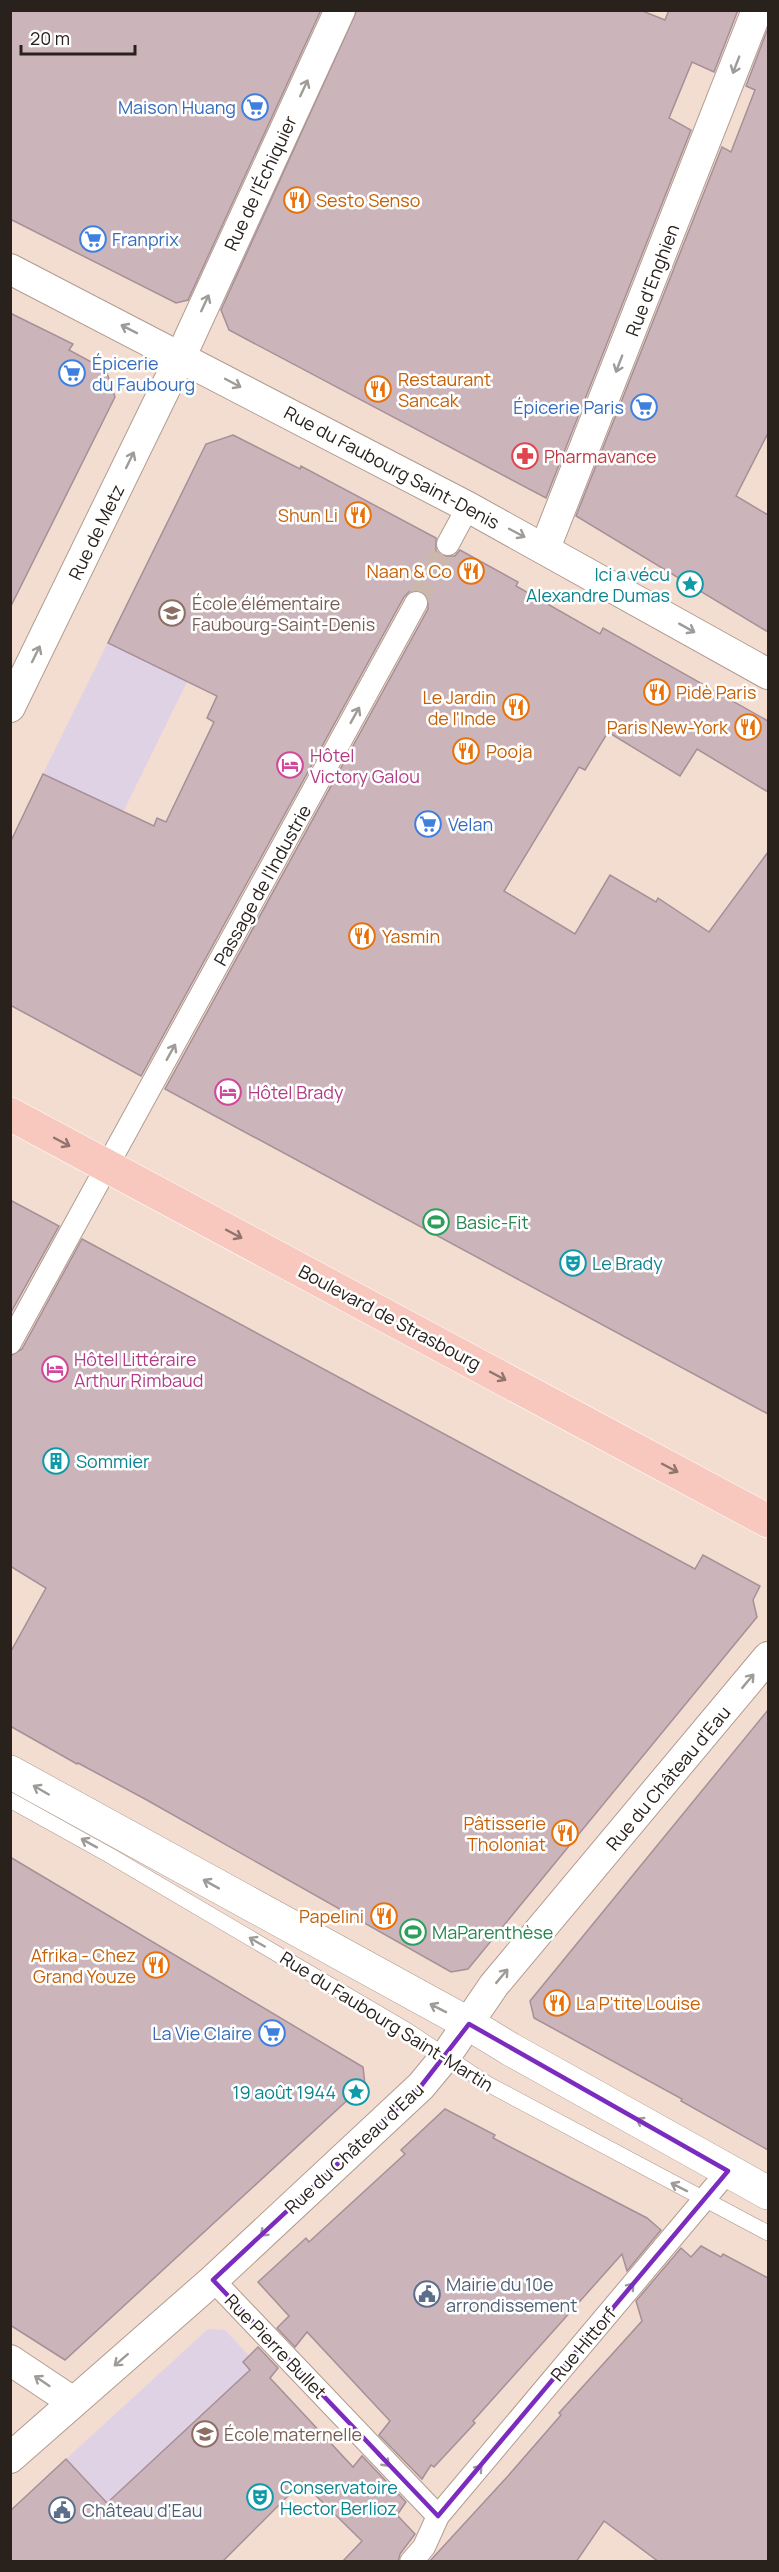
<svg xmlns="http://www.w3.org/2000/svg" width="779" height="2572" viewBox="0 0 779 2572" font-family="Manrope,sans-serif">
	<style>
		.education { fill: #e0d2e5 }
		.building { fill: #ccb4bb; stroke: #a78f97; stroke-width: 1.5 }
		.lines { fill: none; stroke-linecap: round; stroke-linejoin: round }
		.pedestrian-tunnel { stroke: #cbb7ac; stroke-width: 22; stroke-dasharray: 22 11; stroke-linecap: butt }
		.service-casing { stroke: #b19c90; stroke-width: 16 }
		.pedestrian-casing { stroke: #b19c90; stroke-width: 24 }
		.minor-casing { stroke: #b19c90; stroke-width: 32 }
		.secondary-casing { stroke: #b19c90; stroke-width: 34 }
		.primary-casing { stroke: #fff; stroke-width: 34 }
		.service { stroke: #fff; stroke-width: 15 }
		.pedestrian { stroke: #fff; stroke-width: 22 }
		.minor { stroke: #fff; stroke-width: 30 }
		.secondary { stroke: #fff; stroke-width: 33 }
		.primary { stroke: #f8c7be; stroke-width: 33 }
		.oneway { stroke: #9f9b99 }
		.oneway2 { stroke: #90746d }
		.marked { fill: none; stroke: #7b2cbf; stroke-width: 4.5; stroke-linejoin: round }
		.labels { text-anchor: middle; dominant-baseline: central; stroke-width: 5; stroke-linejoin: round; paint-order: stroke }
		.shop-label { font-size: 18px; fill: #366cbe; stroke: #fff; text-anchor: end }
		.street-label { font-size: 18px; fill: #29211c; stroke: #fff }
		.food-label { font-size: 18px; fill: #c56008; stroke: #fff; text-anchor: end }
		.health-label { font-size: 18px; fill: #be3a42; stroke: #fff; text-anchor: start }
		.culture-label { font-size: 18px; fill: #0d838f; stroke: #fff; text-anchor: start }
		.education-label { font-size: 18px; fill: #785e54; stroke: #fff; text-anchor: start }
		.hotel-label { font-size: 18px; fill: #b23c85; stroke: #fff; text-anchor: start }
		.leisure-label { font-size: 18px; fill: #27864d; stroke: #fff; text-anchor: start }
		.service-label { font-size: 18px; fill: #4e5e75; stroke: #fff; text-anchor: start }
	</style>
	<rect width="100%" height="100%" fill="#f3ddd0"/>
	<g class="education">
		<polygon points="233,435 293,466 245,570 187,682 105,849 24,812 206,444"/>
		<polygon points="208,2329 225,2330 319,2431 141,2540 66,2459"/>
	</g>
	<g class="building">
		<polygon points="10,10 321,10 188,300 176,303 10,219"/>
		<polygon points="357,10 640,10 665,20 669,10 738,10 714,72 692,62 669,118 691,130 546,498 229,330 221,310"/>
		<polygon points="768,28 768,433 736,496 768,515 768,632 576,516 722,147 731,152 755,90 746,86"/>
		<polygon points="10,313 73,344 69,350 106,370 115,397 10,608"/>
		<polygon points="233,435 300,469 301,466 436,538 436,551 442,556 455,556 460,550 518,582 516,586 600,634 603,628 768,721 768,792 697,749 680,776 608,732 585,770 579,767 504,891 575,934 610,875 656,902 658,898 709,932 768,852 768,1414 165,1089 428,609 428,597 422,591 410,591 404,597 141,1076 10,1005 10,843 43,774 154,826 157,818 166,822 214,722 207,718 217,696 108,643 206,444"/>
		<polygon points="10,1200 59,1226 10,1314"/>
		<polygon points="82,1239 695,1569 703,1555 760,1586 753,1600 757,1617 468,1969 451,1972 145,1799 78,1763 77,1764 10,1726 10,1653 46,1588 10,1566 10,1356 22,1349"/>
		<polygon points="768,1710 768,2150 681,2101 682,2099 534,2018 530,2001"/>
		<polygon points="10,1857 363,2067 365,2084 65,2360 10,2325"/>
		<polygon points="445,2109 495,2135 493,2138 647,2218 661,2230 627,2271 622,2254 473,2421 475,2423 434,2467 431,2465 422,2479 379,2435 390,2421 307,2332 295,2347 277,2328 289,2316 258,2282 306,2238 309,2242 405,2154 401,2150"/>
		<polygon points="701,2246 721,2257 723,2254 768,2278 768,2562 659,2562 604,2521 576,2562 429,2562 508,2476 561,2415 559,2413 642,2321 636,2301 681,2248 691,2257"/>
		<polygon points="258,2347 278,2368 270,2378 353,2467 362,2456 406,2502 397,2515 415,2534 400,2554 398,2562 342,2562 362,2541 302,2482 222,2562 10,2562 10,2511 66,2459 107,2503 250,2370 243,2362"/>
	</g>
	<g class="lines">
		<polyline class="pedestrian-tunnel" points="416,603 448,544"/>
		<g class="service-casing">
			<polyline id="service" points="10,1800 109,1855 408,2031 486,2083 768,2233"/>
		</g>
		<g class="pedestrian-casing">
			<g id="pedestrian">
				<polyline points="448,544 468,507"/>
				<polyline points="10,1343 416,603"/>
				<polyline points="213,2280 438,2516"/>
				<polyline points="411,2562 424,2547 438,2516 728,2171"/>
			</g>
		</g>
		<g class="minor-casing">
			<g id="minor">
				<polyline points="10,269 468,507 768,674"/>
				<polyline points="545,548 757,10"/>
				<polyline points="10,707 181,356 340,10"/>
				<polyline points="10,2360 73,2402"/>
				<polyline points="10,2458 213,2280 421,2086 445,2057 494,1985 768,1657"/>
			</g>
		</g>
		<g class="secondary-casing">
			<polyline id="secondary" points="10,1772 469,2024 510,2049 768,2193"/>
		</g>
		<g class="primary-casing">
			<polyline id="primary" points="10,1114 768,1521"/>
		</g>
		<use href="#service" class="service"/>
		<use href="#pedestrian" class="pedestrian"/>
		<use href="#minor" class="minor"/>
		<use href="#secondary" class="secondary"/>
		<use href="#primary" class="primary"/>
	</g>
	<defs><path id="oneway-shaft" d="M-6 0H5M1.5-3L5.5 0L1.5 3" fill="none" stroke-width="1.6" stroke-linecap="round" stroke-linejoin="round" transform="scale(1.5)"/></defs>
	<g class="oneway">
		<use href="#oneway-shaft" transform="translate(736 65) rotate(111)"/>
		<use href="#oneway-shaft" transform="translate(304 88) rotate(-65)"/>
		<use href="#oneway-shaft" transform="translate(205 303) rotate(-65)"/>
		<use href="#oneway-shaft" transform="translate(129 329) rotate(-153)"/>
		<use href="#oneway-shaft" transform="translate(619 364) rotate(111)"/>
		<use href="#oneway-shaft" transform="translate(233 383) rotate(28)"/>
		<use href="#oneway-shaft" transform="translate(130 460) rotate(-64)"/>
		<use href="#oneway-shaft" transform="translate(517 533) rotate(28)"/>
		<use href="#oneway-shaft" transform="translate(687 628) rotate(29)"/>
		<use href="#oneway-shaft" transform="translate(36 654) rotate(-64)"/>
		<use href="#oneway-shaft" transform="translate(355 715) rotate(-61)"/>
		<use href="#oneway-shaft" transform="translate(171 1052) rotate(-61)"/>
		<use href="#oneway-shaft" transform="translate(748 1681) rotate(-50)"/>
		<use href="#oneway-shaft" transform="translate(41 1790) rotate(-150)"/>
		<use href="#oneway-shaft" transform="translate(89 1843) rotate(-151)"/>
		<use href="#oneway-shaft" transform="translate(211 1884) rotate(-151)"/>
		<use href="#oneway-shaft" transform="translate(257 1942) rotate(-150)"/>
		<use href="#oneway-shaft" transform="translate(502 1976) rotate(-50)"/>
		<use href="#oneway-shaft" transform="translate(438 2008) rotate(-153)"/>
		<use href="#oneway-shaft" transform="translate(644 2123) rotate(-151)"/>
		<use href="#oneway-shaft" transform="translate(679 2187) rotate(-153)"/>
		<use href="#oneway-shaft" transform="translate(267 2230) rotate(137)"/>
		<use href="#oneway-shaft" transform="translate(628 2290) rotate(-50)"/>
		<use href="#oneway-shaft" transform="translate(121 2360) rotate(139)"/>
		<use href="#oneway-shaft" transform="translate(42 2381) rotate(-146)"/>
		<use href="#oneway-shaft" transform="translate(383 2460) rotate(46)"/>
		<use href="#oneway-shaft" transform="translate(476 2472) rotate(-50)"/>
	</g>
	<g class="oneway2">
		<use href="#oneway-shaft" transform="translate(62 1142) rotate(28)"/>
		<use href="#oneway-shaft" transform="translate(234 1234) rotate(28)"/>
		<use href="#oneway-shaft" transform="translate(498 1376) rotate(28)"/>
		<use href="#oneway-shaft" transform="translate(670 1468) rotate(28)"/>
	</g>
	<path class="marked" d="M 469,2024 L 728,2171 L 438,2516 L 213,2280 L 421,2086 Z"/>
	<defs>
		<g id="supermarket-ring" transform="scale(1.35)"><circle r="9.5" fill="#fff" stroke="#3f7fe0" stroke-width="1.5"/><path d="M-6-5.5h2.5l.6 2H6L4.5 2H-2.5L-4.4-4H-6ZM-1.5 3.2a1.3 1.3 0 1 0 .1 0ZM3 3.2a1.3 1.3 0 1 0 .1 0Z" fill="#3f7fe0"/></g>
		<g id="restaurant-ring" transform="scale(1.35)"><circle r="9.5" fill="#fff" stroke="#e8710a" stroke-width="1.5"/><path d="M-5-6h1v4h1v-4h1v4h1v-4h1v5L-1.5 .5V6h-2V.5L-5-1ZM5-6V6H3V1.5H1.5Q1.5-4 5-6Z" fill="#e8710a"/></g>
		<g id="pharmacy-ring" transform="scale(1.35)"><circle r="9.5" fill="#fff" stroke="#e0444e" stroke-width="1.5"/><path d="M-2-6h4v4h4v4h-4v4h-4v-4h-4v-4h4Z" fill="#e0444e"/></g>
		<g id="sight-ring" transform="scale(1.35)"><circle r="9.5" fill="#fff" stroke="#0f9aa8" stroke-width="1.5"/><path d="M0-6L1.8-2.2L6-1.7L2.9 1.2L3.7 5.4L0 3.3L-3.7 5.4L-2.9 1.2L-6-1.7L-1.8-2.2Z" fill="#0f9aa8"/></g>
		<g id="school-ring" transform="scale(1.35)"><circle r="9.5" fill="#fff" stroke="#8d6e63" stroke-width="1.5"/><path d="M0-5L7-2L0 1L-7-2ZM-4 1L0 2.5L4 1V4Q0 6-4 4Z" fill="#8d6e63"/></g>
		<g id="hotel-ring" transform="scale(1.35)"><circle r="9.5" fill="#fff" stroke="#d1479c" stroke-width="1.5"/><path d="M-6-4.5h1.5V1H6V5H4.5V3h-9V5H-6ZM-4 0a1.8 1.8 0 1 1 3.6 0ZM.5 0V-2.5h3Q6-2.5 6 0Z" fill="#d1479c"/></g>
		<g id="stadium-ring" transform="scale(1.35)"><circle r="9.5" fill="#fff" stroke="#2e9e5b" stroke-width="1.5"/><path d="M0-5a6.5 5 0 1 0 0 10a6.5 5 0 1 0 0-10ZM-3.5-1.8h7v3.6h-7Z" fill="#2e9e5b"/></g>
		<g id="theatre-ring" transform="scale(1.35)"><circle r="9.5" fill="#fff" stroke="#0f9aa8" stroke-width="1.5"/><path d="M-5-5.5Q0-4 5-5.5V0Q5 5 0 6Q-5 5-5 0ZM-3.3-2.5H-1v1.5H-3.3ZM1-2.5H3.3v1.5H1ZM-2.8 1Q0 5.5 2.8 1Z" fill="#0f9aa8"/></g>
		<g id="building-ring" transform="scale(1.35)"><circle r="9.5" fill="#fff" stroke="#0f9aa8" stroke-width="1.5"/><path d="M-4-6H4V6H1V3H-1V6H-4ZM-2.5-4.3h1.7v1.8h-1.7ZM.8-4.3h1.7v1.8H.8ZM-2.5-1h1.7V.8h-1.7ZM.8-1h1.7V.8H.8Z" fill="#0f9aa8"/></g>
		<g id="civic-ring" transform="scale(1.35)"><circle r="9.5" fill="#fff" stroke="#5c6f8a" stroke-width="1.5"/><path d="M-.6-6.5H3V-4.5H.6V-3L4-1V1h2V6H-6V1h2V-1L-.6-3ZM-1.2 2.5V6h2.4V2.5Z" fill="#5c6f8a"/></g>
	</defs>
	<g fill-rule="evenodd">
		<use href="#supermarket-ring" x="255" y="107"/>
		<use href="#restaurant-ring" x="297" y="200"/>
		<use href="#supermarket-ring" x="93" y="239"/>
		<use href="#supermarket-ring" x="72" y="373"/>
		<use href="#restaurant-ring" x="378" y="389"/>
		<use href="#supermarket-ring" x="644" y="407"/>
		<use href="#pharmacy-ring" x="525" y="456"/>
		<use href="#restaurant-ring" x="358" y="515"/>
		<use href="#restaurant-ring" x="471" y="571"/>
		<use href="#sight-ring" x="690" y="584"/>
		<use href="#school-ring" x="172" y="613"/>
		<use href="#restaurant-ring" x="657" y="692"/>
		<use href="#restaurant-ring" x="516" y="707"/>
		<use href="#restaurant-ring" x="748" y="727"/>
		<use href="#restaurant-ring" x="466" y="751"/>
		<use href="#hotel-ring" x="290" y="765"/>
		<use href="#supermarket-ring" x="428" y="824"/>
		<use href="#restaurant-ring" x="362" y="936"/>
		<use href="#hotel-ring" x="228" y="1092"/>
		<use href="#stadium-ring" x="436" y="1222"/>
		<use href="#theatre-ring" x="573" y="1263"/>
		<use href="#hotel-ring" x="55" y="1369"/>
		<use href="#building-ring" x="56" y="1461"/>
		<use href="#restaurant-ring" x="565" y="1833"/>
		<use href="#restaurant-ring" x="384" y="1916"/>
		<use href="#stadium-ring" x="413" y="1932"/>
		<use href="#restaurant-ring" x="156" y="1965"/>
		<use href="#restaurant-ring" x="557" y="2003"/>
		<use href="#supermarket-ring" x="272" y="2033"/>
		<use href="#sight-ring" x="356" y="2092"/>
		<use href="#civic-ring" x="427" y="2294"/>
		<use href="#school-ring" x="205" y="2434"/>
		<use href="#theatre-ring" x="260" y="2497"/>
		<use href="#civic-ring" x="62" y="2510"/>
	</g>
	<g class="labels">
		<g class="shop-label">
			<text x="236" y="107">Maison Huang</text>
			<text x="112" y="239" text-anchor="start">Franprix</text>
			<text x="92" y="363" text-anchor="start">Épicerie<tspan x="92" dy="21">du Faubourg</tspan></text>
			<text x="624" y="407">Épicerie Paris</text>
			<text x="448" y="824" text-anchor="start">Velan</text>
			<text x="252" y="2033">La Vie Claire</text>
		</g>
		<g class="street-label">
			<text transform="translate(260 183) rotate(-65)">Rue de l'Échiquier</text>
			<text transform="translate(652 280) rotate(-69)">Rue d'Enghien</text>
			<text transform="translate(392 467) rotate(28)">Rue du Faubourg Saint-Denis</text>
			<text transform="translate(96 532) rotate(-64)">Rue de Metz</text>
			<text transform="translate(262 885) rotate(-61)">Passage de l'Industrie</text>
			<text transform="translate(390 1317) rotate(28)">Boulevard de Strasbourg</text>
			<text transform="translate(668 1778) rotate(-50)">Rue du Château d'Eau</text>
			<text transform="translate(387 2021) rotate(32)">Rue du Faubourg Saint-Martin</text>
			<text transform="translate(354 2148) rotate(-43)">Rue du Château d'Eau</text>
			<text transform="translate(583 2344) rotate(-50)">Rue Hittorf</text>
			<text transform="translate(276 2346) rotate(46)">Rue Pierre Bullet</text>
		</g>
		<g class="food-label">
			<text x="316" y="200" text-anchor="start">Sesto Senso</text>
			<text x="398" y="379" text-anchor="start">Restaurant<tspan x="398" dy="21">Sancak</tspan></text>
			<text x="338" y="515">Shun Li</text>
			<text x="452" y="571">Naan &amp; Co</text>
			<text x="676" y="692" text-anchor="start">Pidè Paris</text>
			<text x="496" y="697">Le Jardin<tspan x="496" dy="21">de l'Inde</tspan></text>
			<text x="728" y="727">Paris New-York</text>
			<text x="486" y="751" text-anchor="start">Pooja</text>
			<text x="382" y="936" text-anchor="start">Yasmin</text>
			<text x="546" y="1823">Pâtisserie<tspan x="546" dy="21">Tholoniat</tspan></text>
			<text x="364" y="1916">Papelini</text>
			<text x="136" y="1955">Afrika - Chez<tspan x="136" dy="21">Grand Youze</tspan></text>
			<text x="576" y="2003" text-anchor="start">La P'tite Louise</text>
		</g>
		<g class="health-label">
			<text x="544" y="456">Pharmavance</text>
		</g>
		<g class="culture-label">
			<text x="670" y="574" text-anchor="end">Ici a vécu<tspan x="670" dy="21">Alexandre Dumas</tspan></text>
			<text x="592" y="1263">Le Brady</text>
			<text x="76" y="1461">Sommier</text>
			<text x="336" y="2092" text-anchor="end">19 août 1944</text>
			<text x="280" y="2487">Conservatoire<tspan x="280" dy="21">Hector Berlioz</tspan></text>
		</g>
		<g class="education-label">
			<text x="192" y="603">École élémentaire<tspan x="192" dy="21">Faubourg-Saint-Denis</tspan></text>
			<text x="224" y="2434">École maternelle</text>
		</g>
		<g class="hotel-label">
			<text x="310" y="755">Hôtel<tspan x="310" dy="21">Victory Galou</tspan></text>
			<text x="248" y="1092">Hôtel Brady</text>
			<text x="74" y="1359">Hôtel Littéraire<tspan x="74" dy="21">Arthur Rimbaud</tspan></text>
		</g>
		<g class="leisure-label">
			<text x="456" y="1222">Basic-Fit</text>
			<text x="432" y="1932">MaParenthèse</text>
		</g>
		<g class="service-label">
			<text x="446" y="2284">Mairie du 10e<tspan x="446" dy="21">arrondissement</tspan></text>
			<text x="82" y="2510">Château d'Eau</text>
		</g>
	</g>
	<rect width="779" height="2572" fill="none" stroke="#29211c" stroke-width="24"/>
	<path d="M21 45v9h114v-9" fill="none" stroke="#29211c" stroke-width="3"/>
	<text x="30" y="45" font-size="18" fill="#29211c" stroke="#ffffff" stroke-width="4.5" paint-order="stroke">20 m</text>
</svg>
